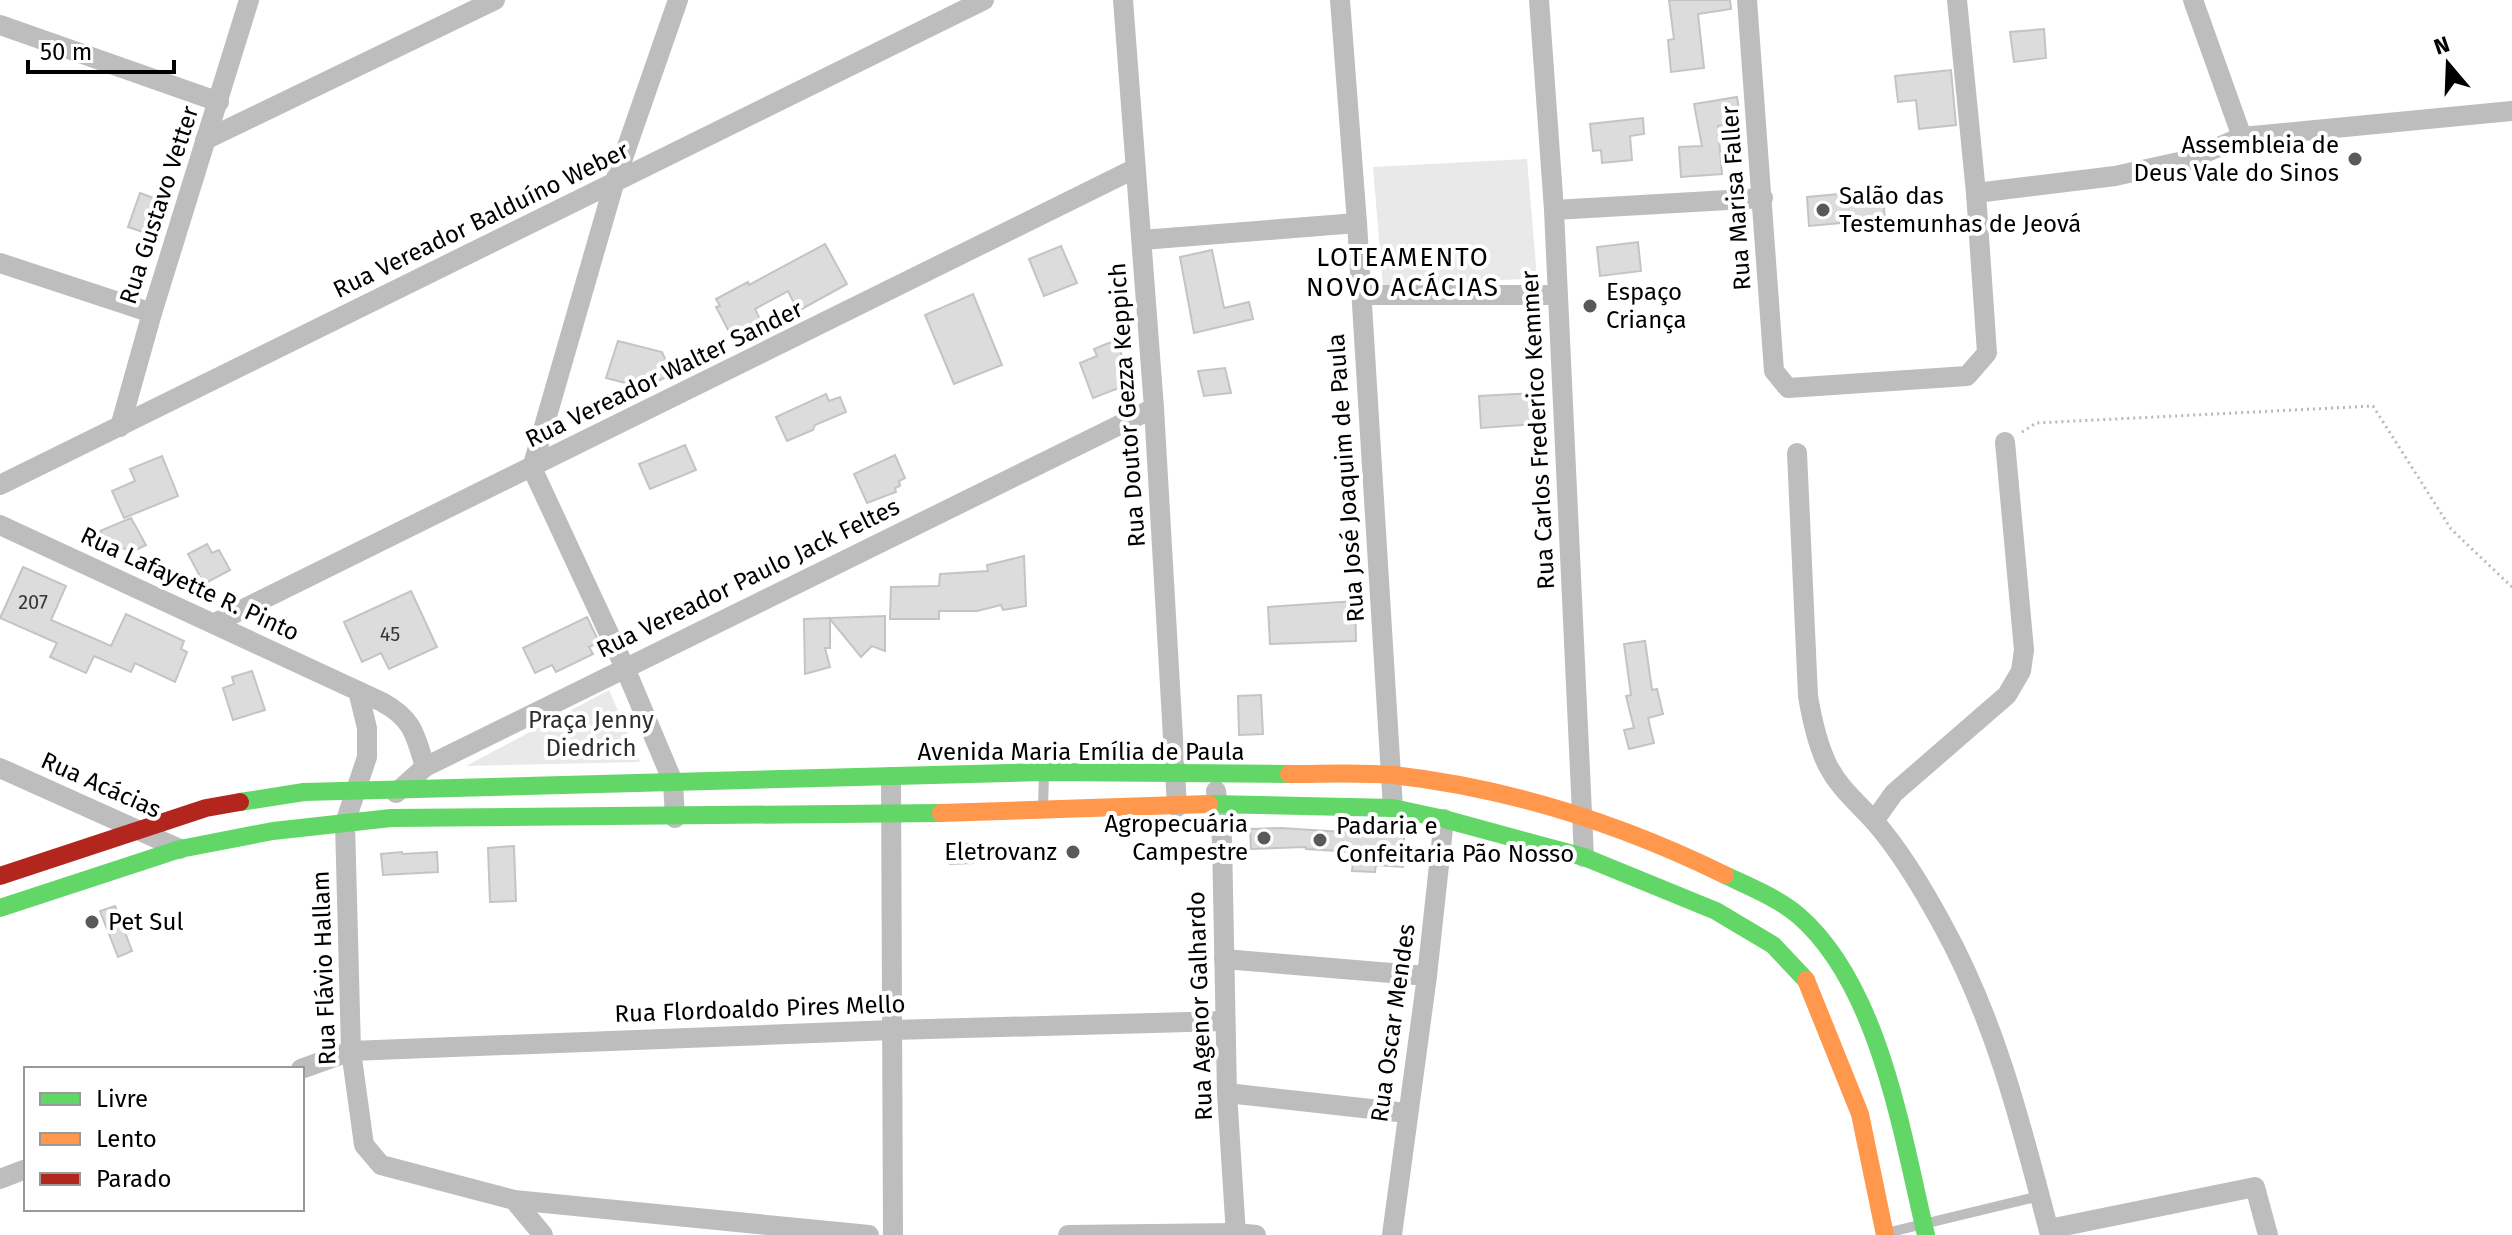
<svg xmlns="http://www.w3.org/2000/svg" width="2512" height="1235" viewBox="0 0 2512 1235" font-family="'Fira Sans',sans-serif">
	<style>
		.green { fill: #e9e9e9 }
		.building { fill: #dcdcdc; stroke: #c4c4c4; stroke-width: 2 }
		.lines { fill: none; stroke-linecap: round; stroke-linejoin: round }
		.path { stroke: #b8b8b8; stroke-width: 3; stroke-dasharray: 2 4; stroke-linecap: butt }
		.lane { stroke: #bdbdbd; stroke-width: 10 }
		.street { stroke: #bdbdbd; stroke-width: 20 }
		.fast { stroke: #63d668; stroke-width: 18 }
		.slow { stroke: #ff974d; stroke-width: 18 }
		.jam { stroke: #b3261e; stroke-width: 18 }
		.poi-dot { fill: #595959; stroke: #fff; stroke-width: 3 }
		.labels { text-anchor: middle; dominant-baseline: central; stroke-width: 8; stroke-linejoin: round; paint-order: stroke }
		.number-label { font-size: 20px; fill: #373737 }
		.poi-label { font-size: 24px; fill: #000; stroke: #fff; text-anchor: start }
		.street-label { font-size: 24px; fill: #000; stroke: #fff }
		.park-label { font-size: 24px; fill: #2e2e2e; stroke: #fff }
		.neighbourhood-label { font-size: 26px; letter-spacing: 2px; fill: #000; stroke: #fff }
	</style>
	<rect width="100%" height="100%" fill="#fff"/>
	<g class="green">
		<polygon points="1527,159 1537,278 1383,287 1373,167"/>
		<polygon points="609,690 640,762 466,766"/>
	</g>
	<g class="building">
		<polygon points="1669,0 1730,0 1731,9 1698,14 1704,68 1671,72 1668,40 1674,39"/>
		<polygon points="2044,29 2046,58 2014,62 2010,32"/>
		<polygon points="1951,70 1956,125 1919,129 1916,100 1898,102 1895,76"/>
		<polygon points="1737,97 1741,122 1718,126 1722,174 1681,177 1679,147 1702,146 1694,104"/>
		<polygon points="1643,118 1644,134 1630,136 1632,160 1602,163 1601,150 1593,151 1590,124"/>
		<polygon points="1882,190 1885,219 1809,226 1807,197"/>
		<polygon points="140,193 170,204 158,237 128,227"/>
		<polygon points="1638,242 1641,271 1600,276 1597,247"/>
		<polygon points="825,244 847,284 798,311 788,291 755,309 760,319 749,325 754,336 736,345 716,307 720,306 716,299 748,282 749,285"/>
		<polygon points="1061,246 1077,283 1044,296 1029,259"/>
		<polygon points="1212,250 1224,308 1249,302 1253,319 1194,333 1180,257"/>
		<polygon points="973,294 1002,365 954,384 925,315"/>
		<polygon points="1116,340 1132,383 1093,398 1080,363 1097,356 1094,349"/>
		<polygon points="618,341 662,352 672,374 645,388 606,378"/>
		<polygon points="1225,368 1231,393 1204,396 1198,371"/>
		<polygon points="1535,393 1537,424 1481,428 1479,396"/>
		<polygon points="826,394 829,401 840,397 846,412 815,425 813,430 787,441 776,417"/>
		<polygon points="685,445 696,470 650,489 639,464"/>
		<polygon points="895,455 905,478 899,481 900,486 895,488 896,492 867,503 854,474"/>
		<polygon points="162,456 178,496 124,518 112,491 135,481 130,469"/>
		<polygon points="131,518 146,545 132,552 105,541 100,531"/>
		<polygon points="207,544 212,553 219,550 230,570 204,584 188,554"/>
		<polygon points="1024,556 1026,606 1003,610 1001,605 977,611 939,611 939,619 890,619 891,587 939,586 940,574 988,571 987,565"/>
		<polygon points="23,567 66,586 51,620 111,646 126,614 184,641 181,649 187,652 175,682 135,663 131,672 94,656 86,673 50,657 57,643 0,618"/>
		<polygon points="411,591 437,647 389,669 381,653 362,662 344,622"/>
		<polygon points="1355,601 1356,641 1270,644 1268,607"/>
		<polygon points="885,616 885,651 872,646 861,657 830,619 830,648 825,648 830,667 805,674 804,619"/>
		<polygon points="587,617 599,642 589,647 593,654 556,672 552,665 535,673 523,648"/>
		<polygon points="1645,641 1652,690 1657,689 1663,714 1648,718 1654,743 1629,749 1624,730 1634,728 1626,696 1631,695 1624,644"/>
		<polygon points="252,671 265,710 233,720 223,688 234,684 232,677"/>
		<polygon points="1261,695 1263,734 1239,735 1238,696"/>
		<polygon points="1281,828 1404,836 1403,867 1376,865 1375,872 1352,871 1354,852 1306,849 1306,847 1251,849 1250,829"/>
		<polygon points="973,844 973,863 950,864 950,845"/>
		<polygon points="514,846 516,901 490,902 488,848"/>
		<polygon points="402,852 402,854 437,852 438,872 383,875 381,854"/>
		<polygon points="115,906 132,951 118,957 100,911"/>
	</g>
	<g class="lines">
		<polyline class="path" points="2022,432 2036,423 2373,406 2451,529 2512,587"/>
		<g class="lane">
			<polyline points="1043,809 1044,773"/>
			<polyline points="1886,1233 2040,1196"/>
		</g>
		<g class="street">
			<polyline points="1123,0 1154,408 1177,807"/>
			<polyline points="1340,0 1357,223 1393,808"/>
			<polyline points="1539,0 1554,210 1584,857"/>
			<polyline points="1747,0 1774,371 1788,388 1967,376 1987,353 1976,193 1957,0"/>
			<polyline points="2193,0 2242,137"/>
			<polyline points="0,25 219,102"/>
			<polyline points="205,140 495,0"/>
			<polyline points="1976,193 2115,176 2188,160 2242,137 2512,111"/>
			<polyline points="1554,210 1763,198"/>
			<polyline points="1142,240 1357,223"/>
			<polyline points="0,263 152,313"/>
			<polyline points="1361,295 1556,295"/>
			<polyline points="120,427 152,313 249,0"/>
			<path d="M 1797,453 L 1808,696 C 1812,720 1817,744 1828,766 C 1840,789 1858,803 1875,822 C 1901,852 1923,889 1942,924 C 1996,1021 2022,1128 2050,1235"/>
			<polyline points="0,485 984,0"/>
			<path d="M 0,525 L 382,702 C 413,719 415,734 425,767"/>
			<polyline points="215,623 1134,169"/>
			<polyline points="358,691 367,728 367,757 345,823 351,1051 364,1145 381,1165 514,1200 543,1235"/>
			<polyline points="0,768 180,849"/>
			<polyline points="891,777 893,1235"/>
			<polyline points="1216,791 1222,840 1227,1093 1236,1235"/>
			<polyline points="396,793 425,767 1154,408"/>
			<polyline points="675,818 673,782 625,668 532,468 614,184 678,0"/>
			<polyline points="1874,821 1894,793 2007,695 2021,671 2024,650 2005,442"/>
			<polyline points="1224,959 1427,976"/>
			<polyline points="301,1069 351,1051 893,1030 1225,1021"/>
			<polyline points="1227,1093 1407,1113"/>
			<polyline points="0,1179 26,1169"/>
			<polyline points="514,1200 869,1235"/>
			<polyline points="2049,1229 2255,1187 2268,1235"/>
			<polyline points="1068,1235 1236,1233 1256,1235"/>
			<polyline points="1392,1235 1427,976 1444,819"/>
		</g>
		<g class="fast">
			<polyline points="240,802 304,792 1044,772 1289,774"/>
			<polyline points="1209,804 1393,808 1444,819 1584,857 1716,911 1773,945 1806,980"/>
			<path d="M 1725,875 C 1750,887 1778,898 1799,916 C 1880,987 1902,1135 1926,1235"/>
			<polyline points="0,908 180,849 273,831 391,818 941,813"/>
		</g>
		<g class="slow">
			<path d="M 1289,774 C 1323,774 1359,772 1393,775 C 1508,788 1621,824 1725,875"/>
			<polyline points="941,813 1209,804"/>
			<polyline points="1806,980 1860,1114 1885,1235"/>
		</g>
		<polyline class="jam" points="0,876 206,808 240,802"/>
	</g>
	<g class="poi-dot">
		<circle cx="2355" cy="159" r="8"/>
		<circle cx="1823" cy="210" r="8"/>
		<circle cx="1590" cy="306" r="8"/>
		<circle cx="1264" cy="838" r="8"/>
		<circle cx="1320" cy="840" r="8"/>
		<circle cx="1073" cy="852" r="8"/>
		<circle cx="92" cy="922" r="8"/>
	</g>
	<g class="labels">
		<g class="number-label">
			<text x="33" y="602">207</text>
			<text x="390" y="634">45</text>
		</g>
		<g class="poi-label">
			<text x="2339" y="145" text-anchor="end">Assembleia de<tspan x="2339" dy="28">Deus Vale do Sinos</tspan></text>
			<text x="1839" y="196">Salão das<tspan x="1839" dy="28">Testemunhas de Jeová</tspan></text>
			<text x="1606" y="292">Espaço<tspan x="1606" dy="28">Criança</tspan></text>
			<text x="1248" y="824" text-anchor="end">Agropecuária<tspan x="1248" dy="28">Campestre</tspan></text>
			<text x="1336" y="826">Padaria e<tspan x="1336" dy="28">Confeitaria Pão Nosso</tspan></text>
			<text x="1057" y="852" text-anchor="end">Eletrovanz</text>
			<text x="108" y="922">Pet Sul</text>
		</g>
		<g class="street-label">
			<text transform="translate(1736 198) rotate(-94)">Rua Marisa Faller</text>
			<text transform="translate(159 205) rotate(-72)">Rua Gustavo Vetter</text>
			<text transform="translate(481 220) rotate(-26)">Rua Vereador Balduíno Weber</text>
			<text transform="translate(664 374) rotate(-26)">Rua Vereador Walter Sander</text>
			<text transform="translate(1127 405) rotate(-94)">Rua Doutor Gezza Keppich</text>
			<text transform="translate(1538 430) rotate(-93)">Rua Carlos Frederico Kemmer</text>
			<text transform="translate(1346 478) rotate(-94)">Rua José Joaquim de Paula</text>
			<text transform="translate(748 578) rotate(-26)">Rua Vereador Paulo Jack Feltes</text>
			<text transform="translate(190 584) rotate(25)">Rua Lafayette R. Pinto</text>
			<text x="1081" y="752">Avenida Maria Emília de Paula</text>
			<text transform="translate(101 785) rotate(24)">Rua Acácias</text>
			<text transform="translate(324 968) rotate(-92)">Rua Flávio Hallam</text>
			<text transform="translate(1200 1006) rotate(-92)">Rua Agenor Galhardo</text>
			<text transform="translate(760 1009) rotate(-2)">Rua Flordoaldo Pires Mello</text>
			<text transform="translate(1393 1023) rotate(-82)">Rua Oscar Mendes</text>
		</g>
		<g class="park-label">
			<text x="591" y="720">Praça Jenny<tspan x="591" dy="28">Diedrich</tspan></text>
		</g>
		<g class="neighbourhood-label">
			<text x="1403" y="257">LOTEAMENTO<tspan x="1403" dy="30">NOVO ACÁCIAS</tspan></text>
		</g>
	</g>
	<rect x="24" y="1067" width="280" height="144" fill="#ffffff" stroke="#999999" stroke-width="2"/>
	<rect x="40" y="1093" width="40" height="12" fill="#63d668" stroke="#999999" stroke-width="2"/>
	<text x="96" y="1107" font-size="24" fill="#000000">Livre</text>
	<rect x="40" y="1133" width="40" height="12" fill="#ff974d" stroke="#999999" stroke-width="2"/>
	<text x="96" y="1147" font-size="24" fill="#000000">Lento</text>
	<rect x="40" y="1173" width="40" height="12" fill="#b3261e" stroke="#999999" stroke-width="2"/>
	<text x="96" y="1187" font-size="24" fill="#000000">Parado</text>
	<g transform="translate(2448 64) rotate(341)" stroke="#ffffff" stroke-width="6" paint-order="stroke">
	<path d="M0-6L14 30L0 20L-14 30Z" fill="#000000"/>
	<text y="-12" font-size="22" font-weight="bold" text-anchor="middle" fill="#000000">N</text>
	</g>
	<path d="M28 60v12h146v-12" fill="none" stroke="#000000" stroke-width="4"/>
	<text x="40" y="60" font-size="24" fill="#000000" stroke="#ffffff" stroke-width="6" paint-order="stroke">50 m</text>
</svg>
